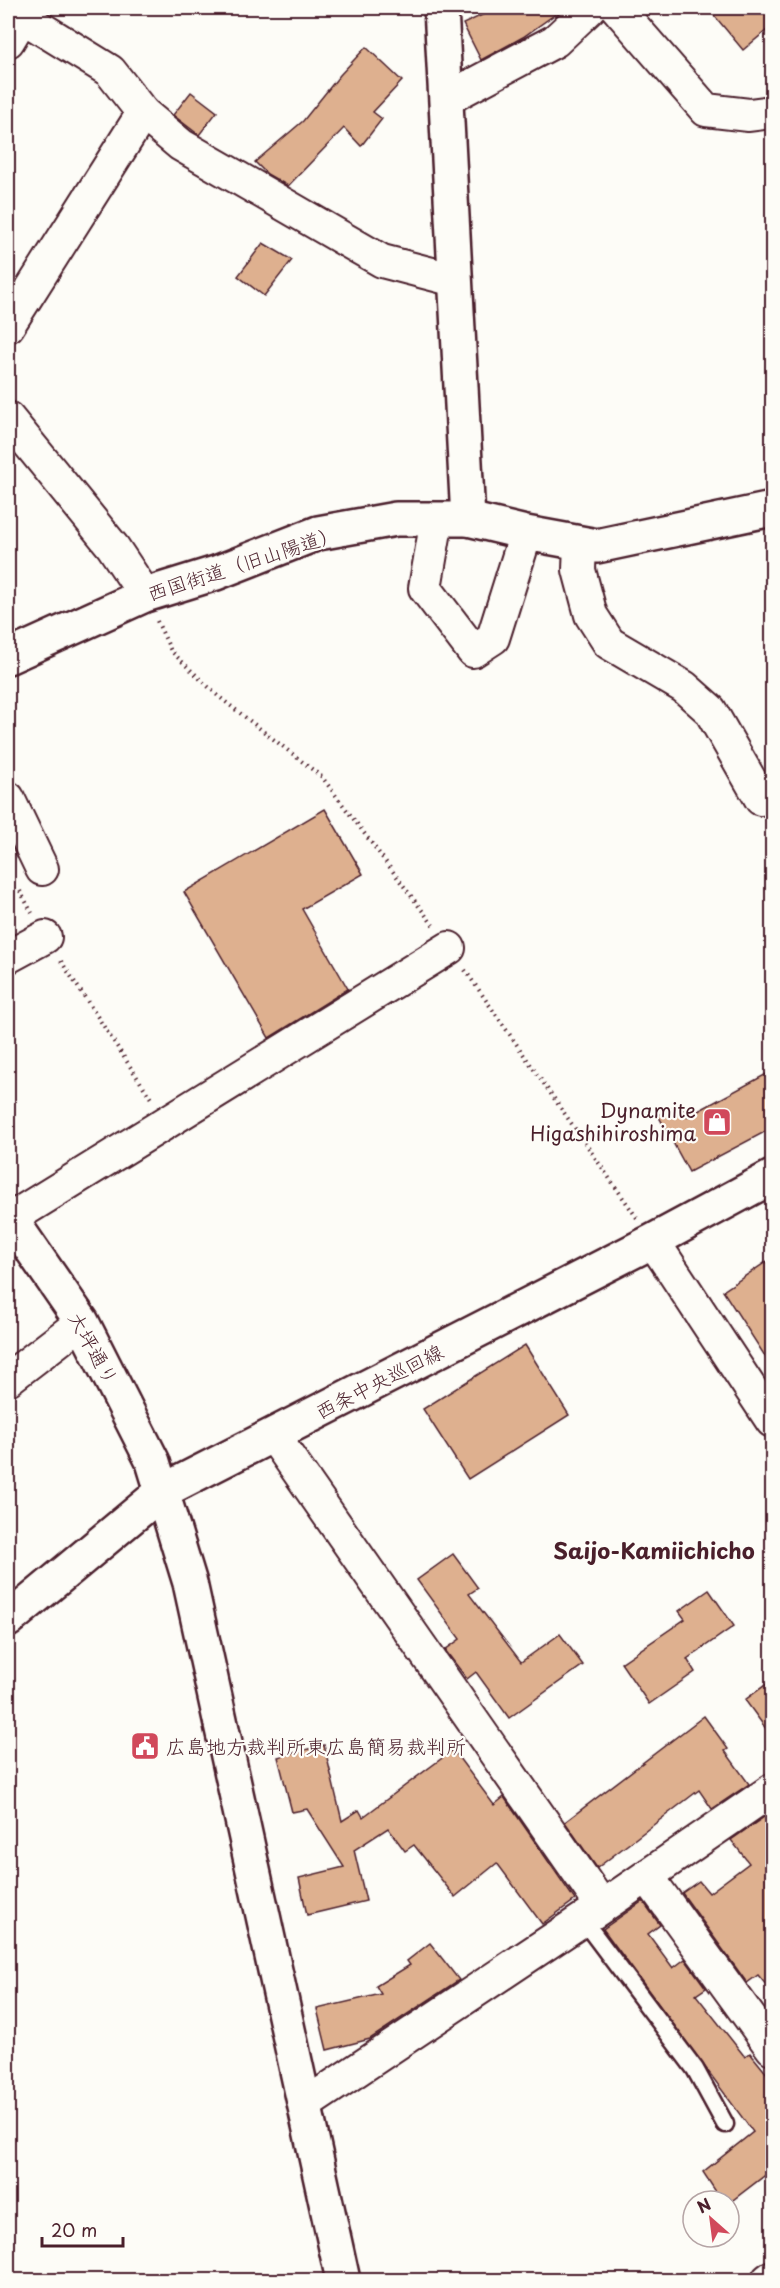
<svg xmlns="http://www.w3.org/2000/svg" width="780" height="2288" viewBox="0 0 780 2288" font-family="'Playpen Sans','Klee One',sans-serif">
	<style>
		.building { fill: #deb08f; stroke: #4a1f2b; stroke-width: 1.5 }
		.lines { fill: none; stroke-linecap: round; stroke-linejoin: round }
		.service-casing { stroke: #4a1f2b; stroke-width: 21 }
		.minor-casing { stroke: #4a1f2b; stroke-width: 36 }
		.tertiary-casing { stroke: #4a1f2b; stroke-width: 38 }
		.path { stroke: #4a1f2b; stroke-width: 4; stroke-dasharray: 1.5 4.5; stroke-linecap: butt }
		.service { stroke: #fdfcf7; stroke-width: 16 }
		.minor { stroke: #fdfcf7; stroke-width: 32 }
		.tertiary { stroke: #fdfcf7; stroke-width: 33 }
		.labels { text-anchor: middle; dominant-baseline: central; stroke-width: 4.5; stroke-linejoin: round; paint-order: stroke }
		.street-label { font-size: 20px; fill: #4a1f2b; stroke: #fdfcf7 }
		.poi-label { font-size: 20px; fill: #4a1f2b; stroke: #fdfcf7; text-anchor: end }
		.quarter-label { font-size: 22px; font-weight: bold; fill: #4a1f2b; stroke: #fdfcf7 }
	</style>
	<rect width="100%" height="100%" fill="#fdfcf7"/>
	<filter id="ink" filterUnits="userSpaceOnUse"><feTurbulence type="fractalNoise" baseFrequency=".0167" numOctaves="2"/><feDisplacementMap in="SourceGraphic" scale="12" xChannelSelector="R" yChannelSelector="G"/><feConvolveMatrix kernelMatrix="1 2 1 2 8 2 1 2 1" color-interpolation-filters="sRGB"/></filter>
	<g filter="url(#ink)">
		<g class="building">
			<polygon points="497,8 564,8 523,37 481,60 463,24"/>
			<polygon points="708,8 772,8 772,26 743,50"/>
			<polygon points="366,47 402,81 373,112 382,119 361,146 344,128 288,186 267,174 255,162 303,121 340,75"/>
			<polygon points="191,92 217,112 199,135 173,115"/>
			<polygon points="263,243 292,260 264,296 238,276"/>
			<polygon points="325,809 363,874 302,909 348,989 269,1038 184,892"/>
			<polygon points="772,1071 772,1128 689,1172 658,1115 680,1104 687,1117"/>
			<polygon points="772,1258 772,1367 723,1291"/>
			<polygon points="525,1345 569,1415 468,1479 423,1409"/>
			<polygon points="453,1554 478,1588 469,1594 521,1662 560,1634 583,1665 509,1718 476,1672 467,1679 445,1650 460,1639 417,1580"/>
			<polygon points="709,1590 734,1626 687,1659 695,1672 649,1704 621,1663 685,1619 679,1611"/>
			<polygon points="772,1680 772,1737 745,1700"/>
			<polygon points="704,1716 728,1749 725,1751 749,1784 712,1809 699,1790 597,1868 565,1822"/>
			<polygon points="324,1745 342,1821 359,1810 363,1817 453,1750 494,1805 504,1797 575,1900 542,1924 497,1863 455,1897 414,1845 405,1851 388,1828 354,1850 366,1901 307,1915 299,1878 344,1867 307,1809 292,1812 278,1757"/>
			<polygon points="770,1813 772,1816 772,1992 758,1975 747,1983 682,1893 699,1881 709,1893 749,1863 731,1840"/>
			<polygon points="643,1901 660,1925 648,1934 673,1968 685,1959 706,1988 696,1995 745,2057 750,2053 772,2080 772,2170 729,2203 729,2201 722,2201 703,2172 753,2132 603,1929"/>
			<polygon points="430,1943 459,1980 370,2039 327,2050 317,2009 381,1994 376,1986 410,1965 407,1961"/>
		</g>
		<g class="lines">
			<g class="service-casing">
				<polyline id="service" points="583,1920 695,2069 725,2124"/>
			</g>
			<g class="minor-casing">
				<g id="minor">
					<polyline points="8,8 110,71 143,113 181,145 382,261 455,280"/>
					<polyline points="617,8 706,110 749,115 772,112"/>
					<polyline points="8,41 23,16"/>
					<polyline points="446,99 555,41 590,8"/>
					<polyline points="8,326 143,113"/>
					<polyline points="8,418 113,547 145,595"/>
					<polyline points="437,519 425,588 473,651 493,638 526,533"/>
					<polyline points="580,543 579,570 591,615 609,643 684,687 710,710 761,799"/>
					<polyline points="8,798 42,869"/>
					<polyline points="8,957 45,937"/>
					<polyline points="10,1219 449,948"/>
					<polyline points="653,1241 772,1421"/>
					<polyline points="8,1379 82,1322"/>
					<polyline points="273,1435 602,1906"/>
					<polyline points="647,1876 772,2048"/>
					<polyline points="306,2104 612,1900 772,1790"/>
					<polyline points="768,2280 772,2277"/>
				</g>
			</g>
			<g class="tertiary-casing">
				<g id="tertiary">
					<polyline points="441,8 468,519"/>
					<polyline points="8,657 145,595 216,573 318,533 396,519 468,519 526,533 597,546 772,509"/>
					<polyline points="8,1215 82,1322 153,1462 190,1583 343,2280"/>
					<polyline points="8,1620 163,1491 653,1241 772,1177"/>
				</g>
			</g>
			<g class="path">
				<polyline points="157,621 171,651 218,696 322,777 433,925"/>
				<polyline points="20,891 32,913"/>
				<polyline points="61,961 152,1100"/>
				<polyline points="465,970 637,1218"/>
			</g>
			<use href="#service" class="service"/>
			<use href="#minor" class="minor"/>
			<use href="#tertiary" class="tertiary"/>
		</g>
	</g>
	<defs>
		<g id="shop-square" transform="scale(1.5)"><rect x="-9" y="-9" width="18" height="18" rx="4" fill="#d1495b" stroke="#fdfcf7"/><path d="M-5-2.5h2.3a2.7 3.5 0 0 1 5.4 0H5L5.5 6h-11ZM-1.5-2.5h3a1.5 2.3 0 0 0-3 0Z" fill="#fff"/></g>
		<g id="civic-square" transform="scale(1.5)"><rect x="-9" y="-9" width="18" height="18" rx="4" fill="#d1495b" stroke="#fdfcf7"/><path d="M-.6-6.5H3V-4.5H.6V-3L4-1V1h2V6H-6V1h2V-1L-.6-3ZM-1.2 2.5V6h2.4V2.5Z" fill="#fff"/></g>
	</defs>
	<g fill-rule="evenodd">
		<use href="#shop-square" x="717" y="1122"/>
		<use href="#civic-square" x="145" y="1746"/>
	</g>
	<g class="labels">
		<g class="street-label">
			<text transform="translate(243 563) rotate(-18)">西国街道（旧山陽道）</text>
			<text transform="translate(94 1348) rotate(61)">大坪通り</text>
			<text transform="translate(379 1381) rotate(-27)">西条中央巡回線</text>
		</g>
		<g class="poi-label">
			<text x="696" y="1110">Dynamite<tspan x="696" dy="23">Higashihiroshima</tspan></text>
			<text x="166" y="1746" text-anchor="start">広島地方裁判所東広島簡易裁判所</text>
		</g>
		<g class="quarter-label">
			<text x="654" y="1549">Saijo-Kamiichicho</text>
		</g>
	</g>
	<rect width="780" height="2288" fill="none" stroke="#fdfcf7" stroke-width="30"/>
	<rect x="15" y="15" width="750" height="2258" fill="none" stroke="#4a1f2b" stroke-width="2" filter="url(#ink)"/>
	<g transform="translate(711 2219) rotate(332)"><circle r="28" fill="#fdfcf7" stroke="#b5a4a5" stroke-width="1.5"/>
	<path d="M0-4.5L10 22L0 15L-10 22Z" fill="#d1495b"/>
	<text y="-9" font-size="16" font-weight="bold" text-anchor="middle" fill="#4a1f2b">N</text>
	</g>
	<path d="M42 2237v9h81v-9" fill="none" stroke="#4a1f2b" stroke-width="3"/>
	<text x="51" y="2237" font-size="18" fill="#4a1f2b" stroke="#fdfcf7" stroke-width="4.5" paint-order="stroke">20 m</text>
</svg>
